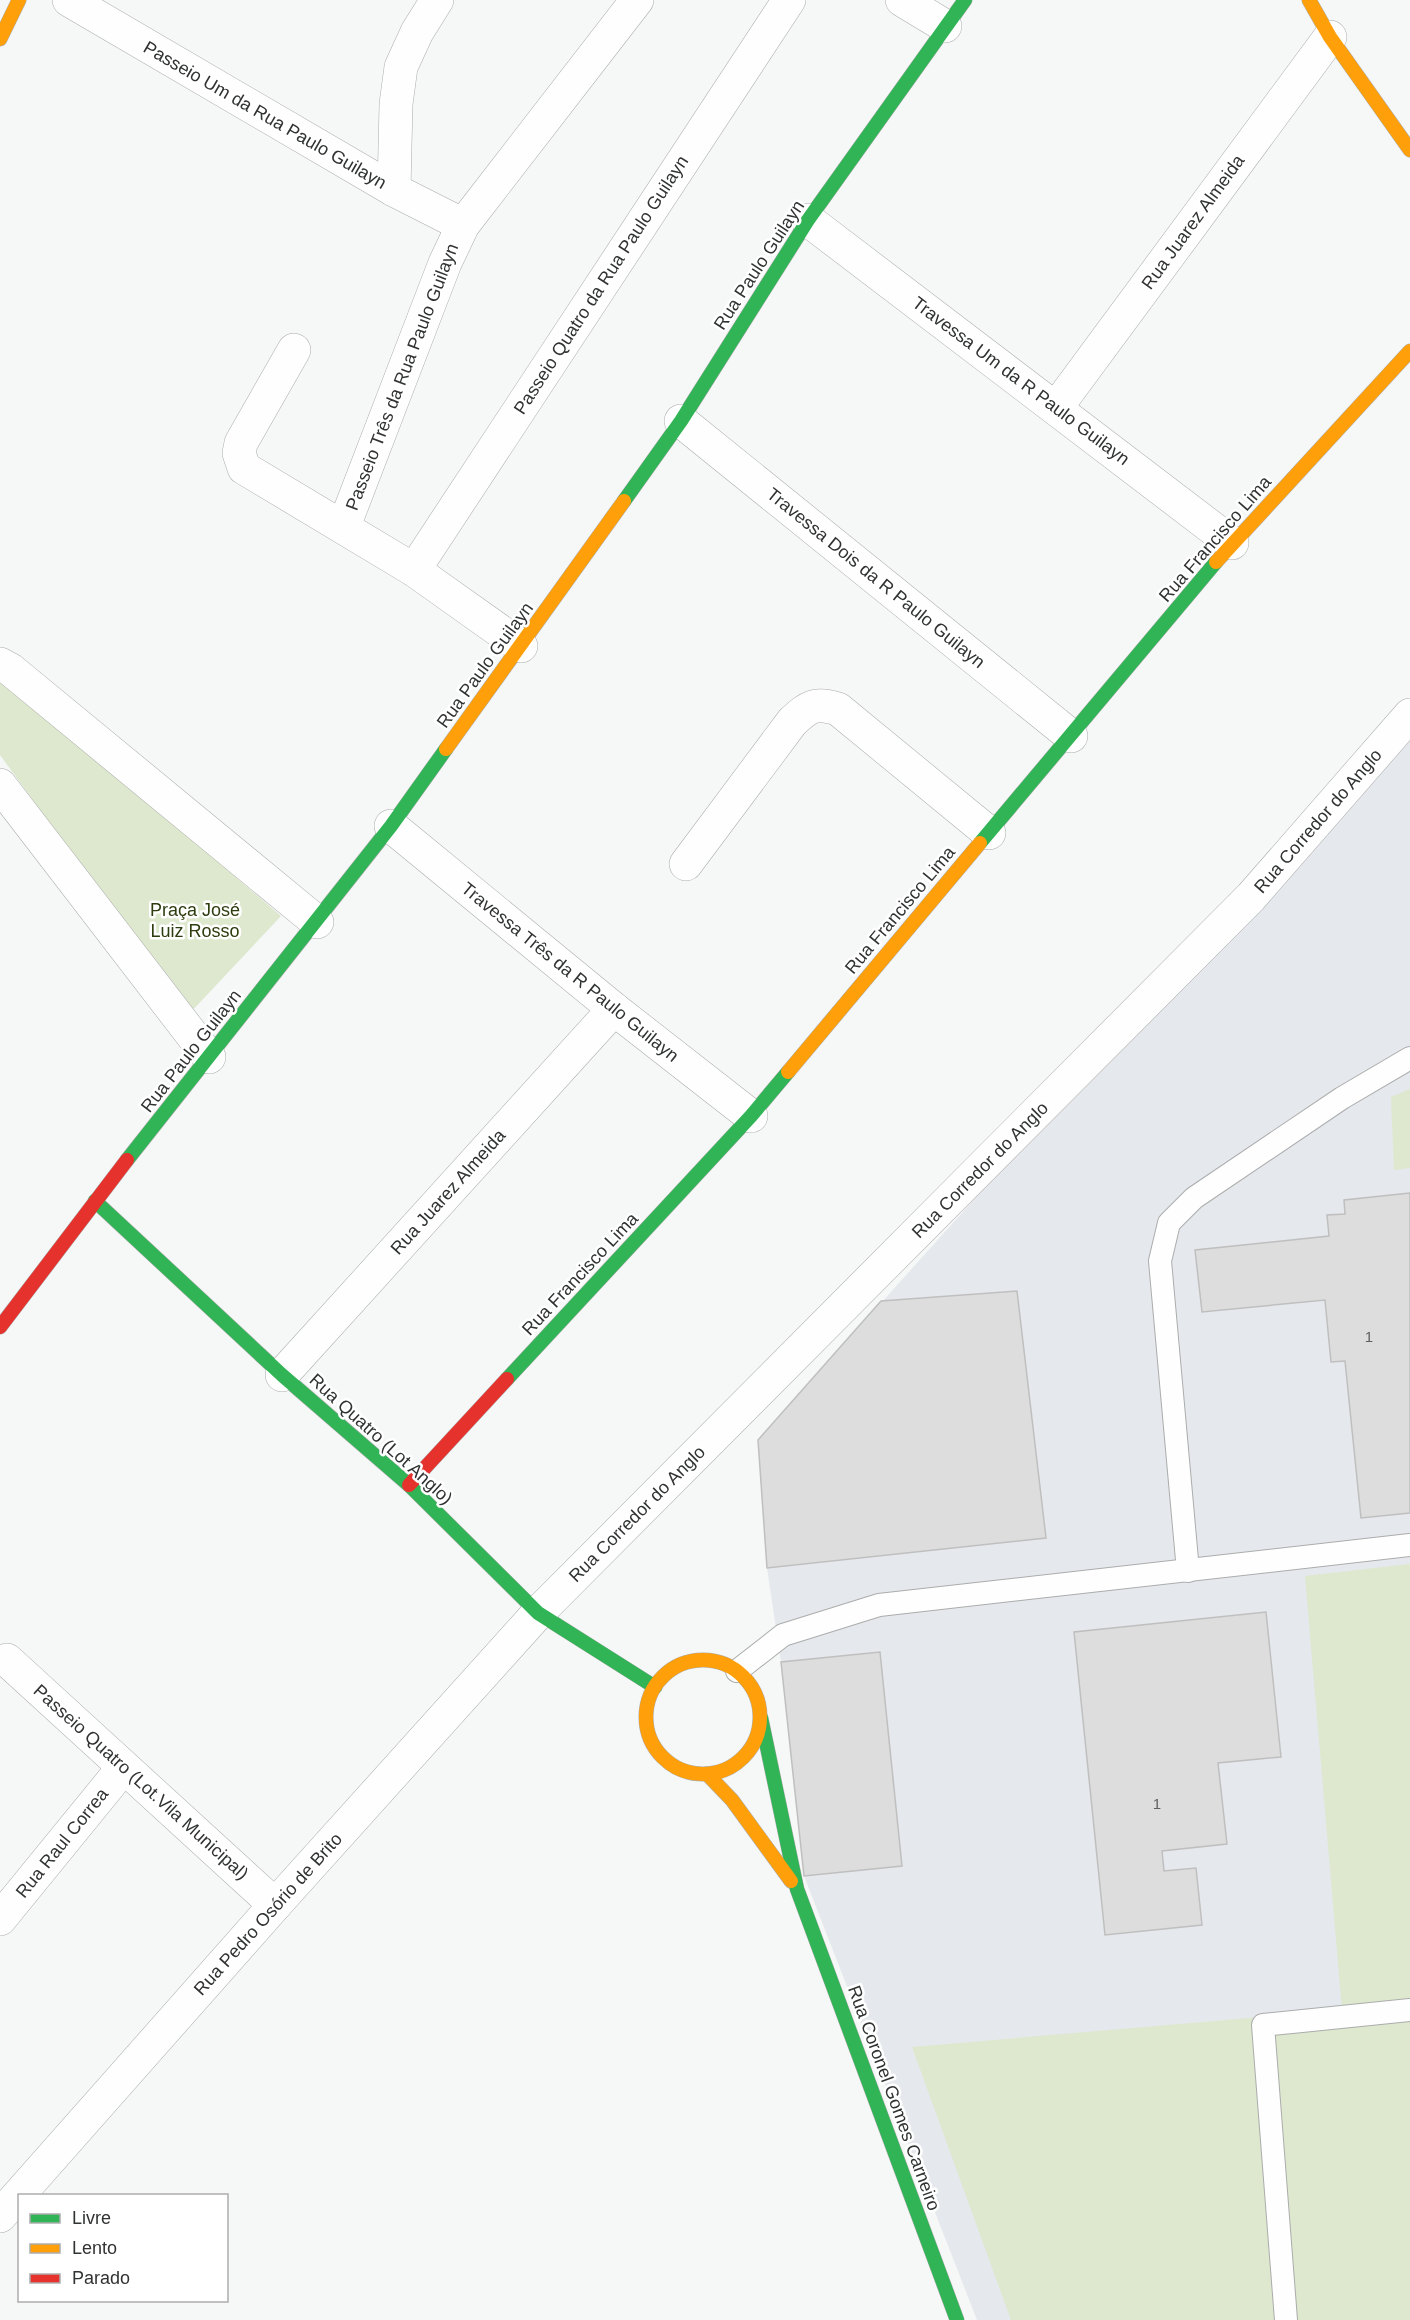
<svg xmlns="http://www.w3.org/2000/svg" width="1410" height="2320" viewBox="0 0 1410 2320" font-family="Arial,sans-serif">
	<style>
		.built { fill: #e5e8ec }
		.green { fill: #dde8ce }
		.building { fill: #ddd; stroke: #bfbfbf; stroke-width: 1.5 }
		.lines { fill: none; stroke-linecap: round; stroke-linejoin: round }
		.lane-casing { stroke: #abacac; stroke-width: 24 }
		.street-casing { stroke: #abacac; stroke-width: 34 }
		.fast-casing { stroke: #abacac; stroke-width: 15 }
		.slow-casing { stroke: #abacac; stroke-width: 15 }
		.jam-casing { stroke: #abacac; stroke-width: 15 }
		.lane { stroke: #fefefe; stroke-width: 22 }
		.street { stroke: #fefefe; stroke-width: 33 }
		.fast { stroke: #30b455; stroke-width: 14 }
		.slow { stroke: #ff9f0a; stroke-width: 14 }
		.jam { stroke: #e5322d; stroke-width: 14 }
		.labels { text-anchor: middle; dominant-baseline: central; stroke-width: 5; stroke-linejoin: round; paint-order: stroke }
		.number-label { font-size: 15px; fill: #5f6060 }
		.street-label { font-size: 18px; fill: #313232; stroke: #fff }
		.park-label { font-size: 18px; fill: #2e3d0f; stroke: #fff }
	</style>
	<rect width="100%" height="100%" fill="#f6f7f7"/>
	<polygon class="built" points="1410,714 1410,2320 977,2320 804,1876 781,1662 767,1568 758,1440"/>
	<g class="green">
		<polygon points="0,679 16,688 281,916 189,1014 0,755"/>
		<polygon points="1410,1089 1410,1168 1394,1170 1391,1097"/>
		<polygon points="1410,1564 1410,2320 1011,2320 912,2047 1342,2010 1305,1576"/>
	</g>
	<g class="building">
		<polygon points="1410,1193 1410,1513 1361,1518 1345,1361 1331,1362 1325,1300 1202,1312 1195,1250 1329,1236 1327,1215 1345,1214 1344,1200"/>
		<polygon points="1017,1291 1046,1538 767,1568 758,1440 881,1301"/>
		<polygon points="1266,1612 1281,1757 1218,1763 1227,1844 1162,1851 1164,1871 1196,1868 1202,1925 1105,1935 1074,1632"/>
		<polygon points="880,1652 902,1866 804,1876 781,1662"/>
	</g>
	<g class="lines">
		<g class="lane-casing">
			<g id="lane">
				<polyline points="1188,1571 1160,1261 1169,1223 1194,1198 1342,1098 1410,1058"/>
				<polyline points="737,1671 783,1635 879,1605 1410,1545"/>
				<polyline points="1286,2320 1263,2025 1410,2010"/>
			</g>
		</g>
		<g class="street-casing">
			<g id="street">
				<polyline points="69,0 394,190 463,225"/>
				<polyline points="902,0 945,26"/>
				<polyline points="394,190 396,104 401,67 417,32 437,0"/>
				<polyline points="808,220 1232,543"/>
				<polyline points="294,350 241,443 239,453 244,468 414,570 521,646"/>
				<polyline points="1056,408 1330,37"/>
				<polyline points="681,421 1071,736"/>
				<polyline points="344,526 445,263 463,225 637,0"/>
				<polyline points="414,570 789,0"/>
				<polyline points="0,664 11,670 317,922"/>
				<polyline points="0,785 209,1057"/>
				<polyline points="391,826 614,1009 751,1116"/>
				<path d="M 686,864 L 792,722 C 809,706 815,702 838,709 L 989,833"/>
				<polyline points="282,1375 614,1009"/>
				<polyline points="7,1660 275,1905"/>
				<polyline points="0,1919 123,1768"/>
				<polyline points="0,2216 275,1905 538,1613 1251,897 1410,715"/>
			</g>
		</g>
		<g class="fast-casing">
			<g id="fast">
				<polyline points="624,501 681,421 808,220 965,0"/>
				<polyline points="980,843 1216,562"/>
				<polyline points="127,1160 391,826 446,749"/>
				<polyline points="95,1201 282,1375 409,1485 538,1613 655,1687"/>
				<polyline points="507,1379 751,1116 788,1072"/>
				<polyline points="761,1718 797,1889 957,2320"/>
			</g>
		</g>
		<g class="slow-casing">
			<g id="slow">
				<polyline points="1309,0 1330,37 1410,150"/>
				<polyline points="0,39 19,0"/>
				<polyline points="1216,562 1410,351"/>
				<polyline points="446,749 624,501"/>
				<polyline points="788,1072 980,843"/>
				<circle cx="703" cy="1717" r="57"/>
				<polyline points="707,1774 732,1800 791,1881"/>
			</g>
		</g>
		<g class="jam-casing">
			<g id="jam">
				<polyline points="0,1327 127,1160"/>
				<polyline points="409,1485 507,1379"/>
			</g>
		</g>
		<use href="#lane" class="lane"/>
		<use href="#street" class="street"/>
		<use href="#fast" class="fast"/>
		<use href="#slow" class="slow"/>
		<use href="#jam" class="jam"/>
	</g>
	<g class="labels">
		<g class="number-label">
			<text x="1369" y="1336">1</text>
			<text x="1157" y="1803">1</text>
		</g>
		<g class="street-label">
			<text transform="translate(265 115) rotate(30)">Passeio Um da Rua Paulo Guilayn</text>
			<text transform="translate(1193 222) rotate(-54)">Rua Juarez Almeida</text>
			<text transform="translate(759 265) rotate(-57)">Rua Paulo Guilayn</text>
			<text transform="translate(601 285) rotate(-57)">Passeio Quatro da Rua Paulo Guilayn</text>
			<text transform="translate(402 377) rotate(-69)">Passeio Três da Rua Paulo Guilayn</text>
			<text transform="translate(1021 381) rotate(37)">Travessa Um da R Paulo Guilayn</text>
			<text transform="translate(1215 539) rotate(-49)">Rua Francisco Lima</text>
			<text transform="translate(876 578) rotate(39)">Travessa Dois da R Paulo Guilayn</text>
			<text transform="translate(485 665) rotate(-54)">Rua Paulo Guilayn</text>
			<text transform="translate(1318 821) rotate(-49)">Rua Corredor do Anglo</text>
			<text transform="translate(900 910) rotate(-50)">Rua Francisco Lima</text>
			<text transform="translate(570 972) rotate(39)">Travessa Três da R Paulo Guilayn</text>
			<text transform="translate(191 1051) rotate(-52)">Rua Paulo Guilayn</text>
			<text transform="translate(980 1170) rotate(-45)">Rua Corredor do Anglo</text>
			<text transform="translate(448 1192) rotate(-48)">Rua Juarez Almeida</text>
			<text transform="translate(580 1274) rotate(-47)">Rua Francisco Lima</text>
			<text transform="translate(381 1439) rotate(42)">Rua Quatro (Lot Anglo)</text>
			<text transform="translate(637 1514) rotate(-45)">Rua Corredor do Anglo</text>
			<text transform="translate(141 1782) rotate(42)">Passeio Quatro (Lot.Vila Municipal)</text>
			<text transform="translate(62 1843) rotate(-51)">Rua Raul Correa</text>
			<text transform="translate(268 1914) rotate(-48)">Rua Pedro Osório de Brito</text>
			<text transform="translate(894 2098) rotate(70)">Rua Coronel Gomes Carneiro</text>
		</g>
		<g class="park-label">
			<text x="195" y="910">Praça José<tspan x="195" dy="21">Luiz Rosso</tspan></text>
		</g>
	</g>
	<rect x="18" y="2194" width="210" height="108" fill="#ffffff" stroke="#adadad" stroke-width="1.5"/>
	<rect x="30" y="2214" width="30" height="9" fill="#30b455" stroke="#adadad" stroke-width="1.5"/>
	<text x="72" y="2224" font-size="18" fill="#313232">Livre</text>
	<rect x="30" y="2244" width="30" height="9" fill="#ff9f0a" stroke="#adadad" stroke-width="1.5"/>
	<text x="72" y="2254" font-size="18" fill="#313232">Lento</text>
	<rect x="30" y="2274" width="30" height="9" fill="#e5322d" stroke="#adadad" stroke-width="1.5"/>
	<text x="72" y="2284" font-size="18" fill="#313232">Parado</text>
</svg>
